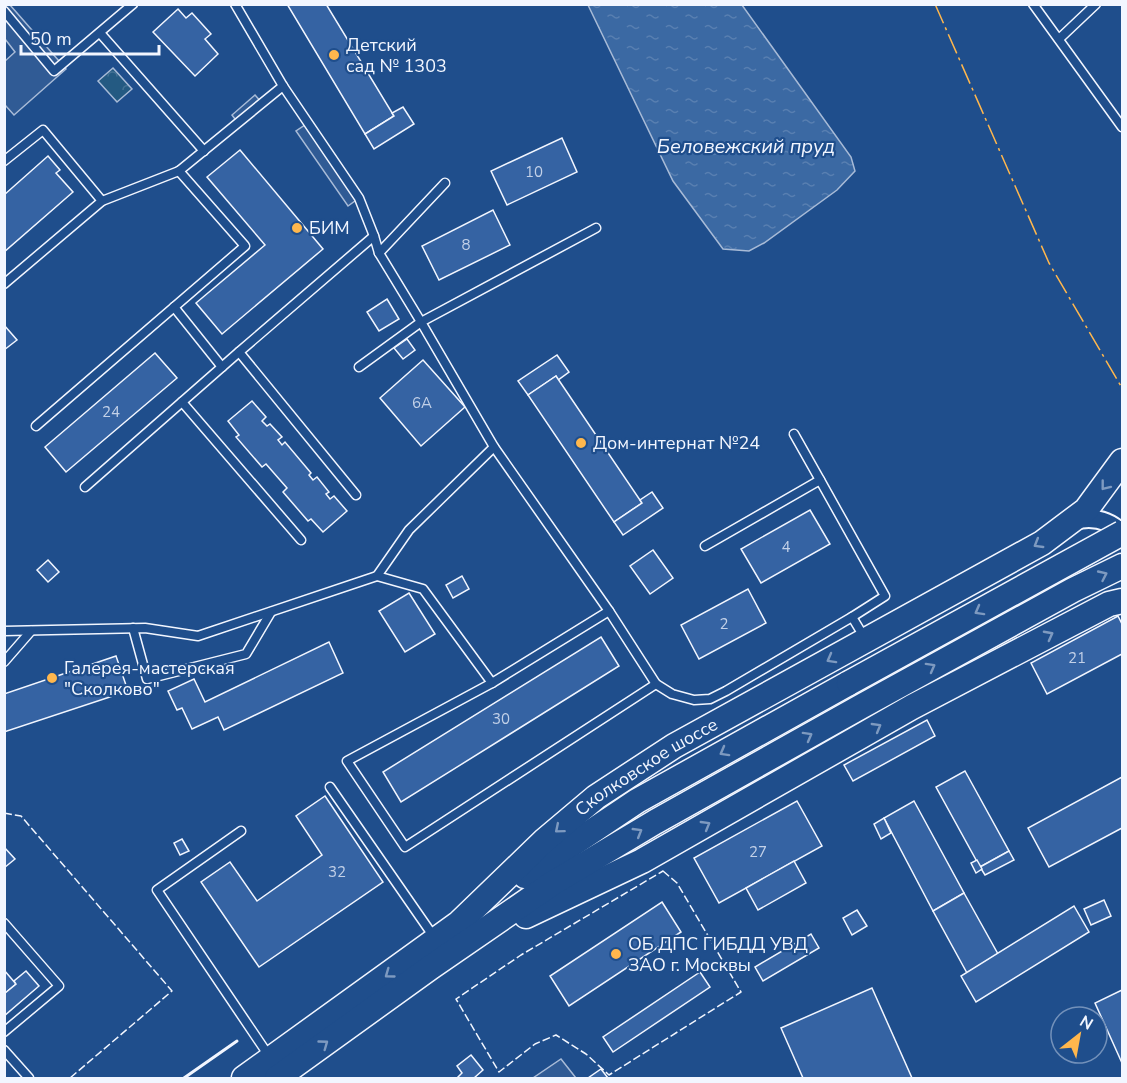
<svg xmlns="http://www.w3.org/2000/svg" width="1127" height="1083" viewBox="0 0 1127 1083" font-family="'Nunito Sans',sans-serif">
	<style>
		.forest { fill: url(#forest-crowns); stroke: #a8bbd7; stroke-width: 1.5 }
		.parking { fill: #305b95; stroke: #a8bbd7; stroke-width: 1.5 }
		.water { fill: url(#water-ripples); stroke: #a8bbd7; stroke-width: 1.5 }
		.building { fill: #3563a3; stroke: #f2f6ff; stroke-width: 1.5 }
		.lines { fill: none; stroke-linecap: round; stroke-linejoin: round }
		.lane-casing { stroke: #f2f6ff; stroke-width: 11 }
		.street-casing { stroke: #f2f6ff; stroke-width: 20 }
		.secondary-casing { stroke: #f2f6ff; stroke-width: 27 }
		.lane { stroke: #1f4e8c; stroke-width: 8 }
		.street { stroke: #1f4e8c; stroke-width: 16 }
		.secondary { stroke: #1f4e8c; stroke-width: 24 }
		.secondary-bridge-casing { stroke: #f2f6ff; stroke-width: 27; stroke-linecap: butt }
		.secondary-bridge { stroke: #1f4e8c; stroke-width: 24 }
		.fence { stroke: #f2f6ff; stroke-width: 1.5; stroke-dasharray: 8 3; stroke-linecap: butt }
		.wall { stroke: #f2f6ff; stroke-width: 3 }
		.power { stroke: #ffb74d; stroke-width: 1.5; stroke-dasharray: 21 4.5 3 4.5; stroke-linecap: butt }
		.oneway { stroke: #7e9ac0 }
		.poi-dot { fill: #ffb74d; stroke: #1f4e8c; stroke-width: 2 }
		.labels { text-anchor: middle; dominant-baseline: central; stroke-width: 4.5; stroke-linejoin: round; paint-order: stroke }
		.number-label { font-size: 15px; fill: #c3d1e8 }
		.poi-label { font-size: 18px; fill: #f2f6ff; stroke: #1f4e8c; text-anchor: start }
		.street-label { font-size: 18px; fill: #f2f6ff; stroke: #1f4e8c }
		.water-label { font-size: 20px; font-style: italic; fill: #f2f6ff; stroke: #1f4e8c }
	</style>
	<defs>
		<pattern id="forest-crowns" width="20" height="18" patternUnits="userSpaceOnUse" patternTransform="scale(1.5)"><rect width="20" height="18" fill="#245a82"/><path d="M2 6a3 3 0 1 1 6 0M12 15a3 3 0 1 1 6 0" fill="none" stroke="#447295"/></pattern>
		<pattern id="water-ripples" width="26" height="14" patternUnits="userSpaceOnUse" patternTransform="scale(1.5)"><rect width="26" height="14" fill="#3b69a3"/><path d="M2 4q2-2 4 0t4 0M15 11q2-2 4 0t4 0" fill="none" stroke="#587fb1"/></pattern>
	</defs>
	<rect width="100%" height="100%" fill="#1f4e8c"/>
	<polygon class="forest" points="113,68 132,89 117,102 98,81"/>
	<g class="parking">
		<polygon points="5,5 10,5 66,69 14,115 5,105 4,62 15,52 5,39"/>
		<polygon points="255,95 262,103 238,123 232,115"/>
		<polygon points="308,123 359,198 348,206 296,131"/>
		<polygon points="561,1059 576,1078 533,1078"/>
	</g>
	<polygon class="water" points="588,5 742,5 851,157 855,171 837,190 764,243 749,251 723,249 673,181"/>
	<g class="building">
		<polygon points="287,4 326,4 394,116 365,134"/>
		<polygon points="178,9 186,18 192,13 211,34 205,39 218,54 195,76 153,32"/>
		<polygon points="403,107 414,124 374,149 365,134 394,116 392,113"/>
		<polygon points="562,138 577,172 507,205 491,171"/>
		<polygon points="240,150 323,249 222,334 196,303 265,245 207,177"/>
		<polygon points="48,156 60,170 56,173 73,192 4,252 4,195"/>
		<polygon points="493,210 510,245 439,280 422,246"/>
		<polygon points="387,299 399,319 379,331 367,312"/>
		<polygon points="4,325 17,340 4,350"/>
		<polygon points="407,339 415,350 403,359 394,348"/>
		<polygon points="155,353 177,378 66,472 45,447"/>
		<polygon points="557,355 569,372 558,380 556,376 528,395 518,381"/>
		<polygon points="423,360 465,407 421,446 380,398"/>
		<polygon points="556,376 642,503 614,522 528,395"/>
		<polygon points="252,401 266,417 262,421 267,426 270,424 282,437 278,440 282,445 285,442 311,473 309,475 313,480 317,477 329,492 326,494 330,499 334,496 347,511 323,532 311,519 308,521 283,492 287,488 266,464 262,467 236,437 239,435 228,421"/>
		<polygon points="652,492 663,508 623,535 614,522 642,503 640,500"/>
		<polygon points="810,510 830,544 761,583 741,549"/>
		<polygon points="653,550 673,578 650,594 630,566"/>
		<polygon points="48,560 59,572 48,582 37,570"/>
		<polygon points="462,576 469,589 453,598 446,585"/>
		<polygon points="748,589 766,623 699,659 681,625"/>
		<polygon points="409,593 435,634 405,652 379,611"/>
		<polygon points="1118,616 1122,624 1122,654 1047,694 1031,663"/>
		<polygon points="601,637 619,666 401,802 383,772"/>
		<polygon points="329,642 343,673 224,730 218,717 192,729 182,708 177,710 168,691 194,679 205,702"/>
		<polygon points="116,656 128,691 4,732 4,694"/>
		<polygon points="927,720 935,736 853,781 844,765"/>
		<polygon points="965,771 1009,851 980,867 936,787"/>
		<polygon points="1122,777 1122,828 1049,867 1028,828"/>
		<polygon points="325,796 383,882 259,967 201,882 230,862 257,901 322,855 296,816"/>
		<polygon points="797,801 822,846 719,903 694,858"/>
		<polygon points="914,801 964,893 933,911 884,818"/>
		<polygon points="884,818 891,833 881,839 874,824"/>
		<polygon points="182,839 189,851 180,855 174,843"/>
		<polygon points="4,847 15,859 4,868"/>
		<polygon points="1009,851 1014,860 985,875 980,867"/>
		<polygon points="977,860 982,869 976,873 971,863"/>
		<polygon points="794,861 806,883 758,910 746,888"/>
		<polygon points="964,893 998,954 967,973 933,911"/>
		<polygon points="1104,900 1111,916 1091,925 1084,909"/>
		<polygon points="662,902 681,932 569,1006 550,976"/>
		<polygon points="1074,906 1089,932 976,1002 961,976"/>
		<polygon points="857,910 867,926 852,935 843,918"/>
		<polygon points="811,934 819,948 763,981 755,967"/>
		<polygon points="4,970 16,984 4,994"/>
		<polygon points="26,971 39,986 4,1016 4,994 16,984 14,981"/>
		<polygon points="700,972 710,987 613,1052 603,1037"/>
		<polygon points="872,988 912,1078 803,1078 781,1028"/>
		<polygon points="1122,990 1122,1063 1095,1003"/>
		<polygon points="471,1055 483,1070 474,1078 457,1078 462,1073 457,1066"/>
		<polygon points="601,1069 608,1078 588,1078"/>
	</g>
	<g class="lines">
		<g class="lane-casing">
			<g id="lane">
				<polyline points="235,4 283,86 359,198 374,236 379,253 421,322 359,367"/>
				<polyline points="1033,4 1122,127"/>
				<polyline points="4,11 54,71 133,4"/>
				<polyline points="100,33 204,151"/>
				<polyline points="1059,39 1096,4"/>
				<polyline points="4,161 43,130 102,201"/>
				<polyline points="596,228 421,322 494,447 609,611 656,684 672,694 694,700 710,699 726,691 852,617 866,640"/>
				<polyline points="379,253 445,183"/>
				<polyline points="4,284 102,201 179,171 283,86"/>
				<polyline points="174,307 222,367"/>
				<polyline points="239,352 356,495"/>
				<polyline points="182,402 301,540"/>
				<polyline points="36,426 245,246 179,171"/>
				<polyline points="794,434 820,480"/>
				<polyline points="85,487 239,352 374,236"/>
				<polyline points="705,546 820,480 885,596 852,617"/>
				<polyline points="377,576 423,589 492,683"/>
				<polyline points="609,611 492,683 347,761 405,847 656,684"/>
				<polyline points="133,628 147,679 246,654 271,612"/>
				<polyline points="4,631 145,628 198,636 377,576 409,530 494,447"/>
				<polyline points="4,662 31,631"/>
				<polyline points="330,787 434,937"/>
				<polyline points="241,831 157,890 269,1056"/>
				<polyline points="4,923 59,986 4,1032"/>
				<polyline points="4,1050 29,1078"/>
			</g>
		</g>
		<g class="street-casing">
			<path id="street" d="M 1074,521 C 1093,516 1109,520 1122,533"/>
		</g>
		<g class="secondary-casing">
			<g id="secondary">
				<polyline points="525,876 637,801 849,683"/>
				<polyline points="526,916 642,861 912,707 1109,604 1122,601"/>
				<path id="s1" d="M 244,1078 L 459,923 L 545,840 L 596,797 L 674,746 L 1042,543 L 1086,510 L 1122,461"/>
				<polyline points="277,1078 431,967 553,883 655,822 862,706 1073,590 1122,566"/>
			</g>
		</g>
		<use href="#lane" class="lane"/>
		<use href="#street" class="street"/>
		<use href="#secondary" class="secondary"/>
		<g class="secondary-bridge-casing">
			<polyline id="secondary-bridge" points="849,683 1122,533"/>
		</g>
		<use href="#secondary-bridge" class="secondary-bridge"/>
		<g class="fence">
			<polyline points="4,813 21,816 172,991 70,1078"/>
			<polygon points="663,871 677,883 741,992 609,1075 586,1054 556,1035 535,1044 499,1072 456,999 521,955"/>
		</g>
		<polyline class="wall" points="184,1078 237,1041"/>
		<polyline class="power" points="935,4 1049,263 1122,388"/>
	</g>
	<defs><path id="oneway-chevron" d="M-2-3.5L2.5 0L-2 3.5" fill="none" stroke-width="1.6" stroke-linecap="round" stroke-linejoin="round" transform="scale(1.5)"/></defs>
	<g class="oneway">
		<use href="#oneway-chevron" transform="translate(1105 486) rotate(128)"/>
		<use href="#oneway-chevron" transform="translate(1038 544) rotate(149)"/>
		<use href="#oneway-chevron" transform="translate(1103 575) rotate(-25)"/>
		<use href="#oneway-chevron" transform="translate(979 611) rotate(151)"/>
		<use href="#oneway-chevron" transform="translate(1049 635) rotate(-28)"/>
		<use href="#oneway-chevron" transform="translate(831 659) rotate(151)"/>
		<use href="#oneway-chevron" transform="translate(931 667) rotate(-29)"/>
		<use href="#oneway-chevron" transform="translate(877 727) rotate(-30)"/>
		<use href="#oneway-chevron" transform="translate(808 736) rotate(-29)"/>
		<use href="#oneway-chevron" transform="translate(724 752) rotate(151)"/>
		<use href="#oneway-chevron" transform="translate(706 825) rotate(-30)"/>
		<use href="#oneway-chevron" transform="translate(559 829) rotate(140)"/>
		<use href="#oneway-chevron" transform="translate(638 832) rotate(-31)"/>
		<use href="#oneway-chevron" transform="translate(389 974) rotate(144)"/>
		<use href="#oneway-chevron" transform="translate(324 1044) rotate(-36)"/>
	</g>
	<g class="poi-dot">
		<circle cx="334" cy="55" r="6"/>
		<circle cx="297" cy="228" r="6"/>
		<circle cx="581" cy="443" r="6"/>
		<circle cx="52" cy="678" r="6"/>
		<circle cx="616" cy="954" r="6"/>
	</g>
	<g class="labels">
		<g class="number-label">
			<text x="534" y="172">10</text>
			<text x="466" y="245">8</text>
			<text x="422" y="403">6А</text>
			<text x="111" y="412">24</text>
			<text x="786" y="547">4</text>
			<text x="724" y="624">2</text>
			<text x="1077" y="658">21</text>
			<text x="501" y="719">30</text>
			<text x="758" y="852">27</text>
			<text x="337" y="872">32</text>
		</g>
		<g class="poi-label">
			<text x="346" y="45">Детский<tspan x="346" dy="21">сад № 1303</tspan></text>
			<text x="309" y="228">БИМ</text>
			<text x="593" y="443">Дом-интернат №24</text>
			<text x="64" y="668">Галерея-мастерская<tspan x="64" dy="21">"Сколково"</tspan></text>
			<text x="628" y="944">ОБ ДПС ГИБДД УВД<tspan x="628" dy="21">ЗАО г. Москвы</tspan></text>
		</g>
		<g class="street-label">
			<text stroke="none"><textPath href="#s1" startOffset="510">Сколковское шоссе</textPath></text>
		</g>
		<g class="water-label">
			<text x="746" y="146">Беловежский пруд</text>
		</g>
	</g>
	<rect width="1127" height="1083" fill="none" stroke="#f2f6ff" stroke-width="12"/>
	<g transform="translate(1079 1035) rotate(31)"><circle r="28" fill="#1f4e8c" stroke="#7391ba" stroke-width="1.5"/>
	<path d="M0-4.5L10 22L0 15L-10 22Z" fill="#ffb74d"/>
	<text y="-9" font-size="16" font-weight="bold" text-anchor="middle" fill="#f2f6ff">N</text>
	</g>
	<path d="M21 45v9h138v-9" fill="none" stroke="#f2f6ff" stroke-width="3"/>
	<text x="30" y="45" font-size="18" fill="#f2f6ff" stroke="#1f4e8c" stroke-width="4.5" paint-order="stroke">50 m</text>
</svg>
